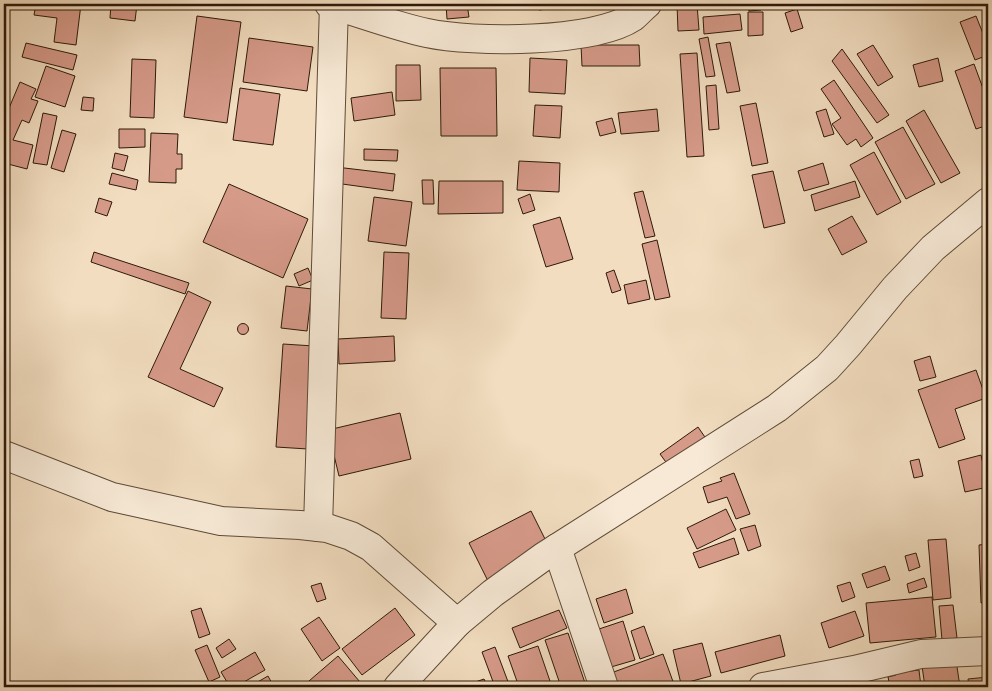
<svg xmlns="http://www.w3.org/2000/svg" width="992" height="691" viewBox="0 0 992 691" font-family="'Libre Bodoni',serif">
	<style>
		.building { fill: #d69a89; stroke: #2d1a09 }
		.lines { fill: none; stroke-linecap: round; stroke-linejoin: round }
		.minor-casing { stroke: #5e4b37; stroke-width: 30 }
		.minor { stroke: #f7e9d6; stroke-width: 28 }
	</style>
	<rect width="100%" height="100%" fill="#f2ddc0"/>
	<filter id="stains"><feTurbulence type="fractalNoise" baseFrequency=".004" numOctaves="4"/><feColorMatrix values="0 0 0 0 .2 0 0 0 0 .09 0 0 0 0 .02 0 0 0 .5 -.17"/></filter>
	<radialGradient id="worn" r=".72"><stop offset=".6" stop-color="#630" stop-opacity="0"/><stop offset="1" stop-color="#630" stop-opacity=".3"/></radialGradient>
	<g class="building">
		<polygon points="36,4 81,4 76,45 54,42 57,18 34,15"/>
		<polygon points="111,4 137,4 135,21 110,18"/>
		<polygon points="446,4 467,4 469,17 447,19"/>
		<polygon points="538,4 556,4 556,8 539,10"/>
		<polygon points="677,4 697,4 699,30 678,31"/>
		<polygon points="748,4 760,4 761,10 749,11"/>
		<polygon points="856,4 882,4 857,9"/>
		<polygon points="797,9 803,28 791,32 785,13"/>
		<polygon points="748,12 763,12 763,35 748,36"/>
		<polygon points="740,14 742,30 704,34 703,17"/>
		<polygon points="197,16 241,22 227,123 184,117"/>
		<polygon points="976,16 988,46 988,55 975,60 960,22"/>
		<polygon points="708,37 715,76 706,77 699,39"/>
		<polygon points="249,38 313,47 307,91 243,82"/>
		<polygon points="730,42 740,91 727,93 716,44"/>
		<polygon points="26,43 77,55 73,70 22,57"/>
		<polygon points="581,45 639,45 640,66 582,66"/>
		<polygon points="873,45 893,77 878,86 857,54"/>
		<polygon points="842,49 889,115 877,123 832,61"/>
		<polygon points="697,53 704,156 687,157 680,54"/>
		<polygon points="530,58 567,60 565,94 529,92"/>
		<polygon points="938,58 943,81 919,87 913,65"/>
		<polygon points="132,59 156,60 154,118 130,117"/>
		<polygon points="974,64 988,102 988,125 976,129 955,71"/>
		<polygon points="396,65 420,65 421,100 396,101"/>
		<polygon points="46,66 75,76 65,107 35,97"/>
		<polygon points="440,68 496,68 497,136 441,136"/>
		<polygon points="834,80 873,138 861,147 856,139 847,145 832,124 841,118 821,89"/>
		<polygon points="20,82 36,89 31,99 38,101 29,123 22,120 13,140 33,145 27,169 4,163 4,120"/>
		<polygon points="716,85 719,129 709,130 706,86"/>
		<polygon points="240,88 280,94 273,145 233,140"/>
		<polygon points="392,92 395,115 354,121 351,98"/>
		<polygon points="83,97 94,98 93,111 81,110"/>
		<polygon points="756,103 768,163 752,166 740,106"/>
		<polygon points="535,105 562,106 560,138 533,136"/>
		<polygon points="657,109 659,131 621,134 618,113"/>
		<polygon points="826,109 834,134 824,137 816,112"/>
		<polygon points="924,110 960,173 941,183 906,121"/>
		<polygon points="43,113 57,116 47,165 33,163"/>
		<polygon points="612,118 616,132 600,136 596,122"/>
		<polygon points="903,127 935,184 906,199 875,142"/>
		<polygon points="119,129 145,129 145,147 119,148"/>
		<polygon points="62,130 76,134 64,172 51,168"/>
		<polygon points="151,133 178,134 177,154 182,154 182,169 176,169 176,183 149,182"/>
		<polygon points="364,149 398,150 397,161 364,160"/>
		<polygon points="874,152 901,202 877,215 850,165"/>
		<polygon points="115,153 128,156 124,171 112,168"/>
		<polygon points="519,161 560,163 559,192 517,190"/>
		<polygon points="823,163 829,184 804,191 798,171"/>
		<polygon points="336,167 395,174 393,191 335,183"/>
		<polygon points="773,171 785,223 764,228 752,175"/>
		<polygon points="112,173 138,180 136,190 109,184"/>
		<polygon points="422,180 433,180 434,204 423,204"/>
		<polygon points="439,181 503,181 503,213 438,214"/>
		<polygon points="855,181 860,197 815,211 811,195"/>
		<polygon points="229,184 308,219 283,278 203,242"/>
		<polygon points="643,191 655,236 645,238 634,193"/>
		<polygon points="530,194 535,210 523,214 518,199"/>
		<polygon points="374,197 412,202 406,246 368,241"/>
		<polygon points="99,198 112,202 107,216 95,212"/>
		<polygon points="852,216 867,242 842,255 828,229"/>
		<polygon points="560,217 573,259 546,267 533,225"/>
		<polygon points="657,240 670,297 655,300 642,244"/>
		<polygon points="94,252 189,283 185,294 91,262"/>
		<polygon points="384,252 409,253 406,319 381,318"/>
		<polygon points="308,268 313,280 299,286 294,274"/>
		<polygon points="614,270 621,290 612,293 606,273"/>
		<polygon points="646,280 650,299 628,304 624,285"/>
		<polygon points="286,286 312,289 307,331 281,328"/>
		<polygon points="188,291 211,302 180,369 223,388 214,407 148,377"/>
		<circle cx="243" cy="329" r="5.5"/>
		<polygon points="394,336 395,361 339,364 338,339"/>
		<polygon points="283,344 314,346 308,449 276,447"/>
		<polygon points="930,356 936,377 920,381 914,361"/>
		<polygon points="976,370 986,398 955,409 965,439 939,448 918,390"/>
		<polygon points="400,413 411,459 339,476 328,430"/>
		<polygon points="698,427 709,443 671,469 660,454"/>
		<polygon points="981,455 988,487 965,492 958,461"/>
		<polygon points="919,459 923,476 914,478 910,461"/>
		<polygon points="734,473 750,514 736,519 727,497 708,503 703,487 722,481 720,478"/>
		<polygon points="726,509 736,530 697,549 687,528"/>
		<polygon points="531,511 550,549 488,581 469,543"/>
		<polygon points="755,525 761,546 748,551 740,529"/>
		<polygon points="734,538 739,554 699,568 693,553"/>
		<polygon points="946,539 951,598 933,600 928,540"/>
		<polygon points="988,544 988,602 981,603 979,545"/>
		<polygon points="916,553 920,567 909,571 905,556"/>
		<polygon points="885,566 890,580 867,588 862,574"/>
		<polygon points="924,578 927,587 909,593 907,584"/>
		<polygon points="850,582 855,597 842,602 837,586"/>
		<polygon points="321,583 326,599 317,602 311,586"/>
		<polygon points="626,589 633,613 604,623 596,599"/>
		<polygon points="932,597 936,637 870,643 866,603"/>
		<polygon points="953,605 957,638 942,640 939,606"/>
		<polygon points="201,608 210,634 199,638 191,611"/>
		<polygon points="395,608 415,635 362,675 342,649"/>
		<polygon points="559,610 567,628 520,648 512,628"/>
		<polygon points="855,611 864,636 829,648 821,623"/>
		<polygon points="319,617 340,648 322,661 301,629"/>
		<polygon points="623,621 635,660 611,667 599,629"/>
		<polygon points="644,626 654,654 640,659 631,631"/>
		<polygon points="568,633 585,683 572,687 561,687 545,640"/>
		<polygon points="780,635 785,656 721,673 715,652"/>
		<polygon points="229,639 236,649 222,658 216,648"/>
		<polygon points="702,643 711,676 681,684 673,650"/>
		<polygon points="207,645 220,677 209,682 195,650"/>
		<polygon points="538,646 552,687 519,687 508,656"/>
		<polygon points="495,647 510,687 495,687 482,652"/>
		<polygon points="255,652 265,670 235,687 230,687 221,672"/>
		<polygon points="663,654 675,687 616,687 611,673"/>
		<polygon points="338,656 360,682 354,687 302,687"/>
		<polygon points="956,660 960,687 925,687 922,666"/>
		<polygon points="919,670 921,687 890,687 888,677 896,675 896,673"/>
		<polygon points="268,676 274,687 249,687"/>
		<polygon points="988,677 988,687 969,687 968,679"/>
		<polygon points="484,679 488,687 461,687"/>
	</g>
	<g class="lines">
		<g class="minor-casing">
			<g id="minor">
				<path d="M 329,4 C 361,13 394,26 427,33 C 473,43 594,43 633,17 C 638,13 642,8 647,4"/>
				<polyline points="4,455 112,497 221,521 300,525 327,528 351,536 371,547 457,623"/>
				<polyline points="318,527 334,5"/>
				<polyline points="557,548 604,687"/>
				<polyline points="398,687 457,623 493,593 543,557 777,408 827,368 848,345 895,288 933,248 988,202"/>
				<polyline points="763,687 854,670 921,654 988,651"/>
			</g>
		</g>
		<use href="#minor" class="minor"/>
	</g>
	<rect width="992" height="691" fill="none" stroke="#f2ddc0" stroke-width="20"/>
	<rect x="5" y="5" width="982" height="681" fill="none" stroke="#2d1a09" stroke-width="2.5"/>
	<rect x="10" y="10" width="972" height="671" fill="none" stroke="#2d1a09"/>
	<rect width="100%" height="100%" filter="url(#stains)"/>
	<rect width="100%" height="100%" fill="url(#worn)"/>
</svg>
